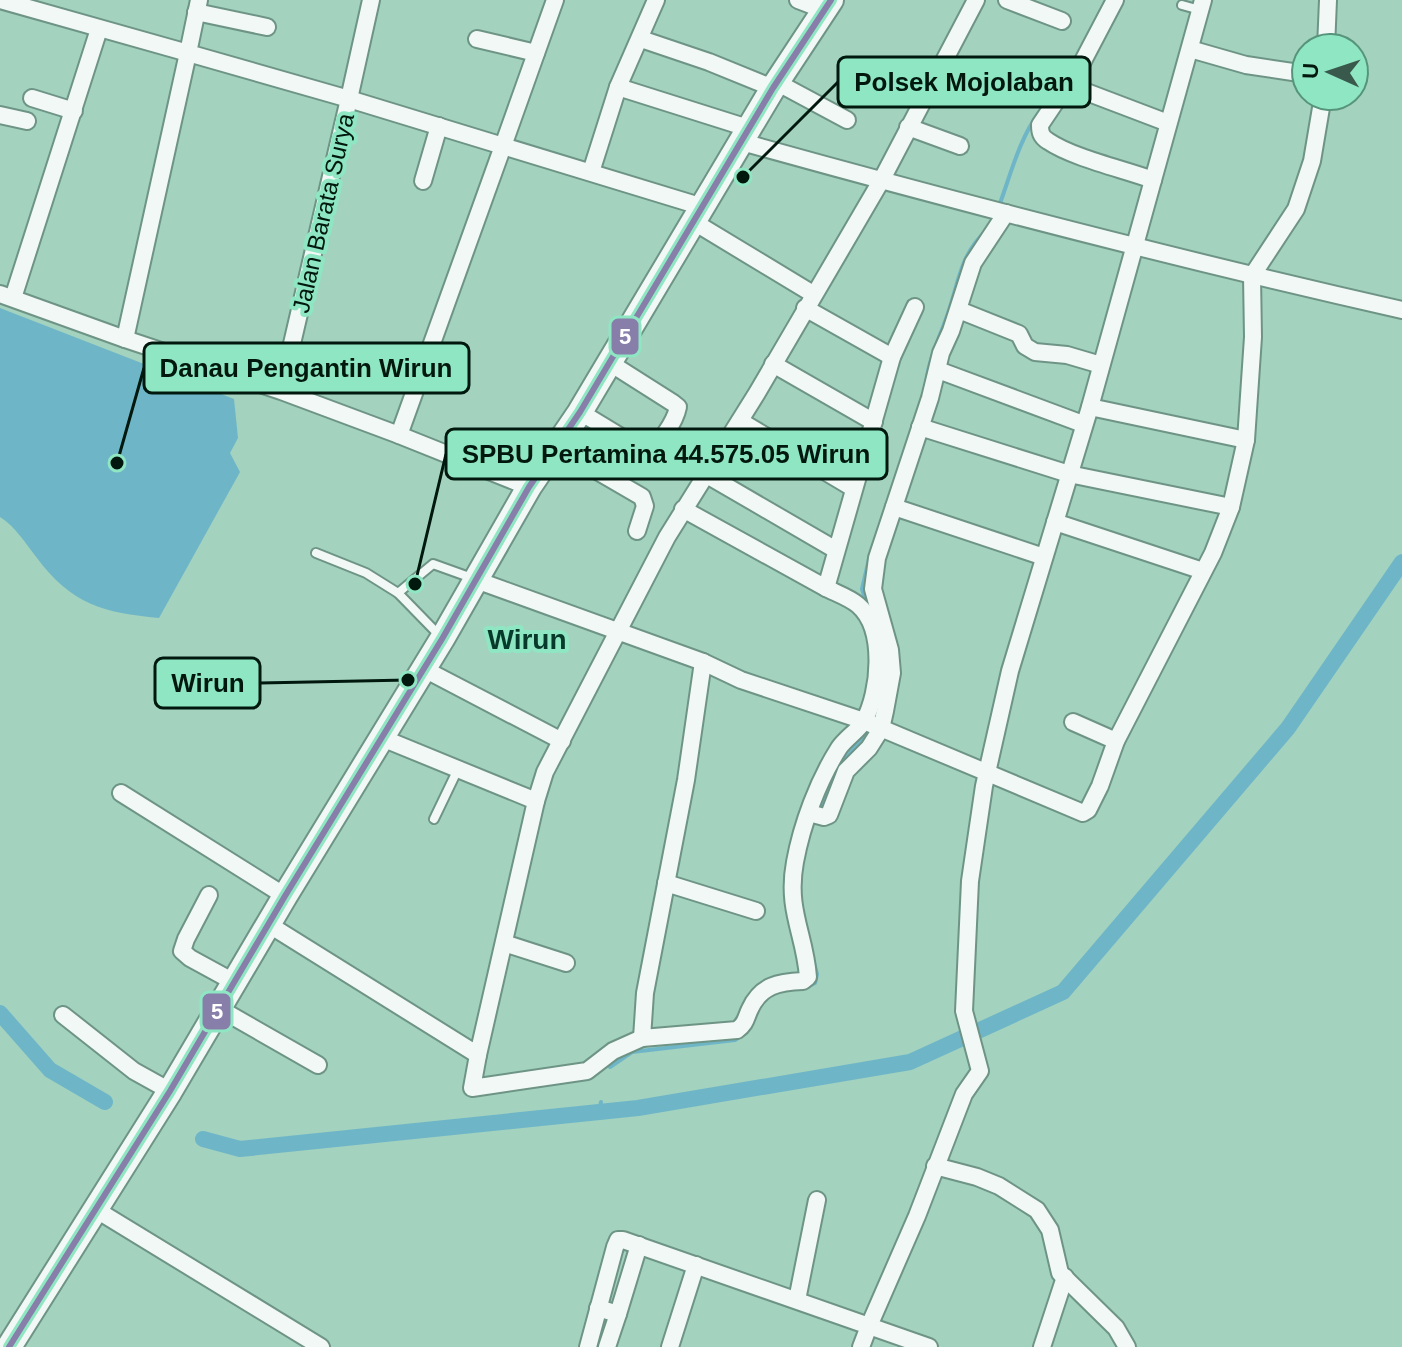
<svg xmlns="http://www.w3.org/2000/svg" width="1402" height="1347" viewBox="0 0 1402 1347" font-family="Arial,sans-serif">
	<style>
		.water { fill: #6eb6c7 }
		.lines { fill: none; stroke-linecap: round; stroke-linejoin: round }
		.stream { stroke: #6eb6c7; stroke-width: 4 }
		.canal { stroke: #6eb6c7; stroke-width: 16 }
		.service-casing { stroke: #6e9486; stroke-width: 12 }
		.minor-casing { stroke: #6e9486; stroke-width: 20 }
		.secondary-casing { stroke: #6e9486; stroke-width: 28 }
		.service { stroke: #f1f8f5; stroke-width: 8 }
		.minor { stroke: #f1f8f5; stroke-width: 16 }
		.secondary { stroke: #f1f8f5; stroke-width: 24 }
		.bus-1-casing { stroke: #8fe6c3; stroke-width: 12 }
		.bus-1 { stroke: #877faa; stroke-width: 6 }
		.labels { text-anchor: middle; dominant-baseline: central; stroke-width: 8; stroke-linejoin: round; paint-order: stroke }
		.street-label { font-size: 24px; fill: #00180e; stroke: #8fe6c3 }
		.quarter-label { font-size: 28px; font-weight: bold; fill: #073a2a; stroke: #8fe6c3 }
		.leader { fill: none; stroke: #00180e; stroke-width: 3 }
		.callout-dot { fill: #00180e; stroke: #8fe6c3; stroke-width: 3 }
		.callout { fill: #8fe6c3; stroke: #00180e; stroke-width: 3 }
		.callout-label { font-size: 26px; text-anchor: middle; font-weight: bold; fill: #00180e }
		.line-badge { stroke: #8fe6c3; stroke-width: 3 }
		.badge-label { font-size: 22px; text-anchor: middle; font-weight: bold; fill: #fff }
	</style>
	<rect width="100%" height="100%" fill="#a3d2bf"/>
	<path class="water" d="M 0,308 L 234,399 L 238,438 L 230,453 L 240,472 L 159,618 C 104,613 71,604 37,558 C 25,543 16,527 0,517 Z"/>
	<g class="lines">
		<g class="stream">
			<path d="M 999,206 C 1011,174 1019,139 1040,111"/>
			<path d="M 926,383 C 929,357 941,335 949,310 C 959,280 961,254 986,231"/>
			<polyline points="867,604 862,589 869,559"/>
			<polyline points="818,811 841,764 871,728"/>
			<polyline points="809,986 815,983 817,974 814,963"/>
			<polyline points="610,1067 632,1052 735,1040 741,1036"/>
			<polyline points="599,1112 601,1102"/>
		</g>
		<g class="canal">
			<polyline points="0,1013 50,1070 105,1102"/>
			<polyline points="203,1139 240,1149 638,1108 910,1062 1063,992 1288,728 1402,562"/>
		</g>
		<g class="service-casing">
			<g id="service">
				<polyline points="1182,5 1200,10"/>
				<polyline points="316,553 366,573 398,593"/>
				<polyline points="439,635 398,593 433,564 472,578"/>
				<polyline points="434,819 458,769"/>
			</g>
		</g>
		<g class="minor-casing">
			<g id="minor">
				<polyline points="0,0 188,53 125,339 0,294"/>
				<polyline points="199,0 188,53 349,99 371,0"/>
				<polyline points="555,0 503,146 703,207"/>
				<polyline points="798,0 824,10"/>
				<polyline points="1007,0 1062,21"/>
				<path d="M 1115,0 L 1083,61 L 1040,125 C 1040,132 1041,137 1048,141 C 1073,158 1123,169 1153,180"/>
				<polyline points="196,12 267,27"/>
				<polyline points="477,39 536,53"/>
				<polyline points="641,39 709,62 773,88"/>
				<polyline points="1326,48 1328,0"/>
				<polyline points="1190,49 1246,65 1306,74"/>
				<polyline points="778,83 847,120"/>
				<polyline points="1068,85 1168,123"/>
				<polyline points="618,87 751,129"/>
				<polyline points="32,98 74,111"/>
				<polyline points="0,115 27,121"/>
				<polyline points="908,127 960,146"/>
				<path d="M 742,142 C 961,203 1181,260 1402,310"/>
				<polyline points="591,172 618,87 656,0"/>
				<polyline points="423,181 439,126"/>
				<polyline points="694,222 813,294"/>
				<polyline points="13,298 99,29"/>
				<polyline points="805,308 892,357"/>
				<polyline points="959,310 1019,334 1025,346 1035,352 1067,355 1101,365"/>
				<polyline points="125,339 281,391 399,435 503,146 349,99 281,391"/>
				<polyline points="773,364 874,422"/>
				<polyline points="938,370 1083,424"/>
				<polyline points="1090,407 1246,440"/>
				<path d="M 580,412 L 646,452 C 659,446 675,422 678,407 L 673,403 L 610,363"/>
				<polyline points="740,421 853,488"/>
				<polyline points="920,427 1069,474 1231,507"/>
				<polyline points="399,435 529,487"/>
				<polyline points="556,447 642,497 645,506 637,531"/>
				<polyline points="707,475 836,550"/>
				<polyline points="894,507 1044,557"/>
				<polyline points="683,509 826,588 892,357 915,307"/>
				<polyline points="1055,522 1203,571"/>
				<polyline points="476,580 703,662 741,680 864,721 1083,813 1088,810 1100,786 1116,741 1213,553 1231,507 1246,440 1253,337 1252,276 1296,209 1312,161 1323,96"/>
				<path d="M 703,662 L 686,780 L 645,993 L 642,1038 L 737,1030 C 746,1024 746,1017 750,1009 C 761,985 779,982 803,981 L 808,977 C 805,934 786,910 795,862 C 802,824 818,781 839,748 C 846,738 858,731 864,721 C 880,692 886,629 858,605 C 850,598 836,593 826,588"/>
				<polyline points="424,669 562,741"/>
				<polyline points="1073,722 1116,741"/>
				<polyline points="382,738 536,801"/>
				<polyline points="121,793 285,896"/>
				<polyline points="809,813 824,817 829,815 846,771 869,748 881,729 885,711 892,673 890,650 873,589 877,558 930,398 941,353 951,331 973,263 1006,213"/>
				<polyline points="666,883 756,911"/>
				<polyline points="209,895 186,939 182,951 190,958 234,982"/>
				<polyline points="268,924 478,1055 536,801 545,772 667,537 757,393 881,181 976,0"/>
				<polyline points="504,943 566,963"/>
				<polyline points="220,1009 318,1065"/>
				<polyline points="63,1015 134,1071 170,1091"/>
				<polyline points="478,1055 472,1088 587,1071 613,1051 642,1038"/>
				<polyline points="935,1166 977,1177 999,1186 1037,1210 1050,1230 1060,1273 1116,1328 1127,1347"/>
				<polyline points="95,1209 321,1347"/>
				<polyline points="797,1300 817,1200"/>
				<polyline points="598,1308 618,1314 639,1245"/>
				<polyline points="588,1347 615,1247 618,1240 623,1240 869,1326 861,1347"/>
				<polyline points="607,1347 618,1314"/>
				<polyline points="670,1347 696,1265"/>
				<polyline points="929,1347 869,1326 917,1216 964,1094 980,1071 964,1011 970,881 984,786 1010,671 1090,407 1203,0"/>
				<polyline points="1042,1347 1065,1277"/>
			</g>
		</g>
		<g class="secondary-casing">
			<polyline id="secondary" points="9,1347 170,1091 285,896 442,639 529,487 580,412 773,88 831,0"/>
		</g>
		<use href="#service" class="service"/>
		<use href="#minor" class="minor"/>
		<use href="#secondary" class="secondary"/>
		<g class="bus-1-casing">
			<polyline id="bus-1" points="9,1347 170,1091 285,896 442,639 529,487 580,412 773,88 831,0"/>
		</g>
		<use href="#bus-1" class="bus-1"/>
	</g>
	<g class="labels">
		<g class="street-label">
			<text transform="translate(323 213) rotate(-77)">Jalan Barata Surya</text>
		</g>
		<g class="quarter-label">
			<text x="527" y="639">Wirun</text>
		</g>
	</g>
	<path class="leader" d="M743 177L838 82M117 463L144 368M415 584L446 454M408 680L260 683"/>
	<g class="callout-dot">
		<circle cx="743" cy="177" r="8"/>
		<circle cx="117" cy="463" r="8"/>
		<circle cx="415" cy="584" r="8"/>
		<circle cx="408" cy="680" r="8"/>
	</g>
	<g class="callout">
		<rect x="838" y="57" width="252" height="50" rx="8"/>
		<rect x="144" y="343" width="325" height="50" rx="8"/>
		<rect x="446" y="429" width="441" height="50" rx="8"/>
		<rect x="155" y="658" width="105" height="50" rx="8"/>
	</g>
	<g class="callout-label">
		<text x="964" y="91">Polsek Mojolaban</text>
		<text x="306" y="377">Danau Pengantin Wirun</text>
		<text x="666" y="463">SPBU Pertamina 44.575.05 Wirun</text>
		<text x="208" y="692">Wirun</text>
	</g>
	<g class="line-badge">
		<rect x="610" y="317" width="30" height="39" rx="8" fill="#877faa"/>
		<rect x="201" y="992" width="31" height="39" rx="8" fill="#877faa"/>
	</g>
	<g class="badge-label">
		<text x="625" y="344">5</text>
		<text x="217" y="1019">5</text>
	</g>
	<g transform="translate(1330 72) rotate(273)"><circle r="38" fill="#8fe6c3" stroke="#56947b" stroke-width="2"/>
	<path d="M0-6L14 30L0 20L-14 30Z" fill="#39594c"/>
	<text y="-12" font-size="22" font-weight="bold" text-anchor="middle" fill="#00180e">U</text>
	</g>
</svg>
